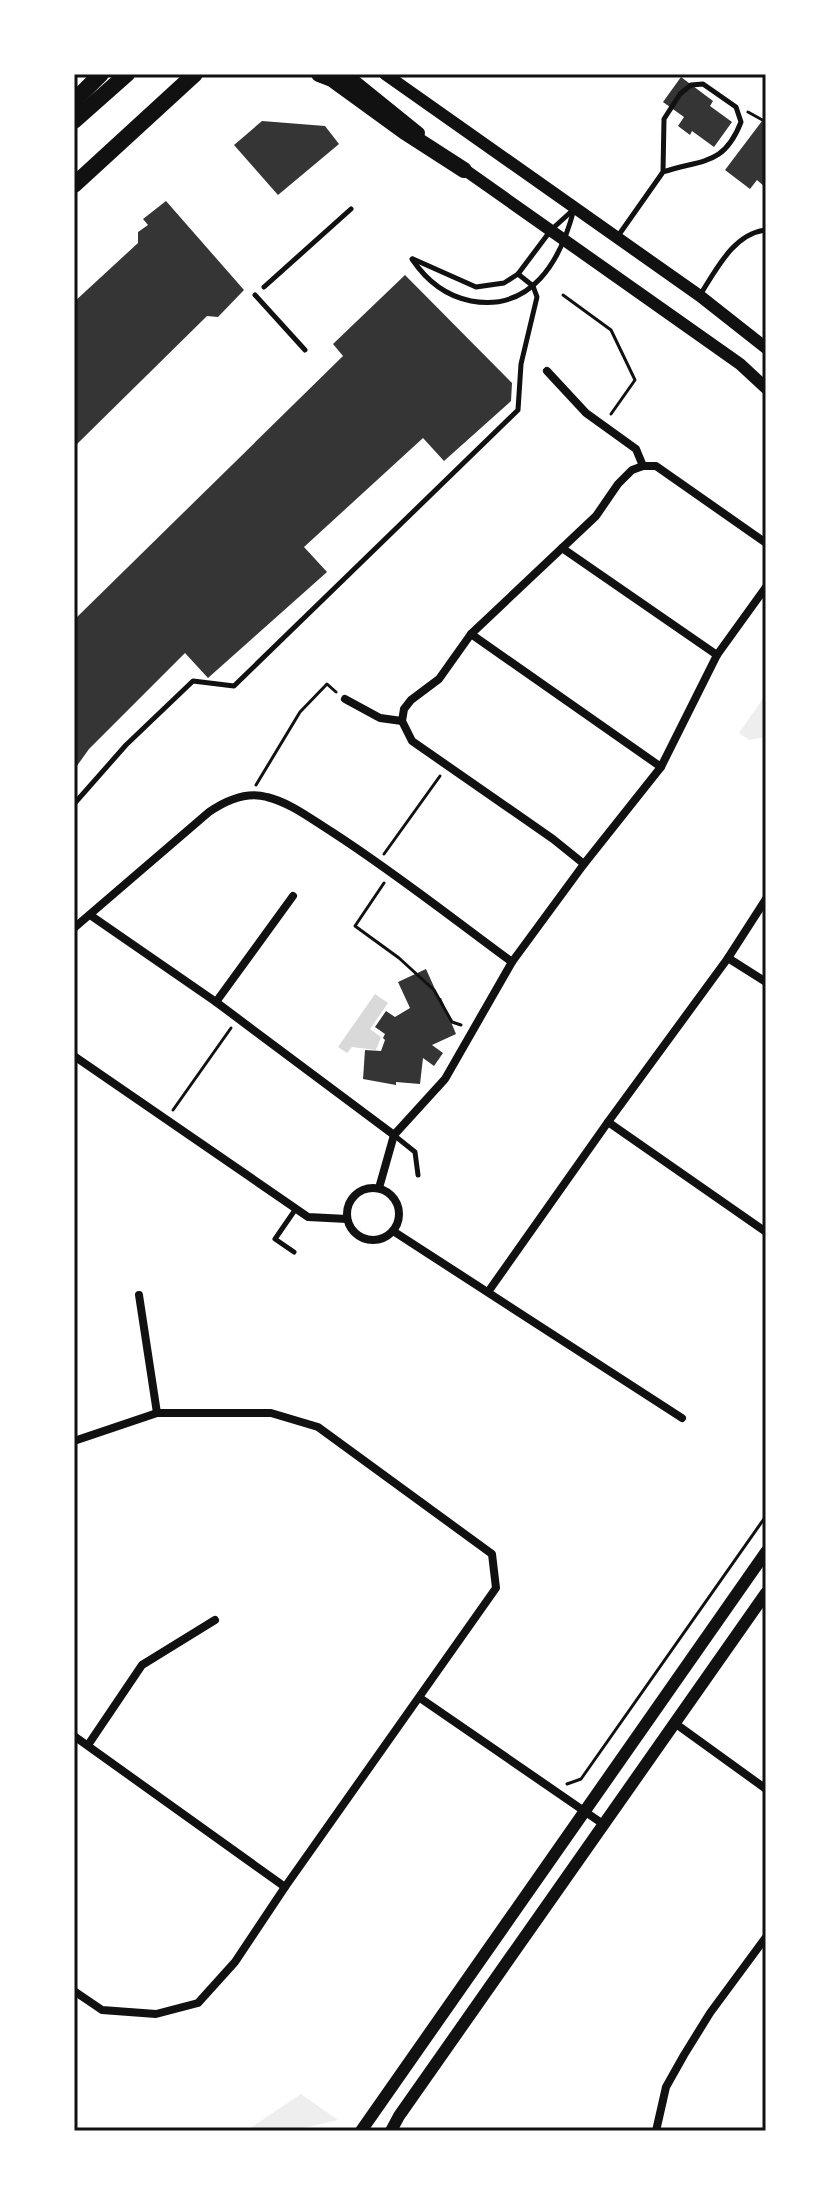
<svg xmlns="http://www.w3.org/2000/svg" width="840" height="2205" viewBox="0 0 840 2205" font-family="'Sofia Sans Condensed',sans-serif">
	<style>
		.green { fill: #eee }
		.water { fill: #d9d9d9 }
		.building { fill: #353535 }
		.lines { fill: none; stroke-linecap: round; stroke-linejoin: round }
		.path { stroke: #111; stroke-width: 3 }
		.service { stroke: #111; stroke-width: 5 }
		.minor { stroke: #111; stroke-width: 8 }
		.secondary { stroke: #111; stroke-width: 12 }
		.trunk { stroke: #111; stroke-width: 16 }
		.neatline { fill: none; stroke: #111; stroke-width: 3 }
	</style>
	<rect width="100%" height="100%" fill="#fff"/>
	<g class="green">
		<polygon points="766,694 766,737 749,740 739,733"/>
		<polygon points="301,2094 338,2120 291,2131 246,2131"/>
	</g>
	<polygon class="water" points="375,994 388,1003 370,1029 381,1037 376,1050 352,1047 347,1053 338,1047"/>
	<g class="building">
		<polygon points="681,77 713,101 710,106 732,122 714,147 692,131 690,135 678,126 684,117 663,102"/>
		<polygon points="262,121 325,126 339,144 278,195 234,145"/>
		<polygon points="762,121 766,124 766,188 757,180 750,189 725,170"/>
		<polygon points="166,201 244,290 218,317 207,316 74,447 74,302 138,243 138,232 148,225 143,219"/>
		<polygon points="405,275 512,383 511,401 444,461 423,438 304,547 327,572 208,678 185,653 89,749 74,770 74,620 343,356 333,344"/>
		<polygon points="426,969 439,998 441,998 456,1034 432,1045 443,1053 434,1066 423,1058 420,1084 396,1082 396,1085 363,1079 365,1050 381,1051 385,1040 383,1038 385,1034 375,1027 386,1011 395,1017 410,1008 398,982"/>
	</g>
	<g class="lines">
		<g class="path">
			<polyline points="748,112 766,122"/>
			<polyline points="563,295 611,330 635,380 611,414"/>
			<polyline points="256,785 300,712 327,684 336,692"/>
			<polyline points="384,854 440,776"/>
			<polyline points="384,883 355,926 399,958 434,990 452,1022 461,1025"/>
			<polyline points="173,1110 231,1028"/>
			<polyline points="567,1784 581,1779 766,1516"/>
		</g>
		<g class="service">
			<path d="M 618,236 L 663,172 L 664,119 L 680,94 L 691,85 L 703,84 L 736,107 L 741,122 C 724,166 702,159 663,172"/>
			<path d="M 412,259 C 426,280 446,296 471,301 C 532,312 561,260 574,209"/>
			<polyline points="413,259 476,287 504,283 518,274 551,230 573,210"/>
			<polyline points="264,287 351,209"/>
			<polyline points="255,295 305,350"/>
			<path d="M 700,295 C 716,270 734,233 766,230"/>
			<polyline points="74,804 126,745 193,681 234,686 518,410 521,364 537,297 533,286 518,274"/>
			<polyline points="395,1136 415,1152 418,1175"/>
			<polyline points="294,1252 275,1239 295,1210"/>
		</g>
		<g class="minor">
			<polyline points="547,371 586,413 636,449 643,466"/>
			<polyline points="562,548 717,655"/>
			<polyline points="471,634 661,767"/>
			<polyline points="345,699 380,718 402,721"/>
			<polyline points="584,864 553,839 412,741 402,721 404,709 411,700 439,679 471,634 596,516 618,484 632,470 643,466 656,466 766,543"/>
			<polyline points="90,915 216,1002 394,1135"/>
			<path d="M 74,928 L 209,812 C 225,801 246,791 267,797 C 291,803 311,819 332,832 C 394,872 452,918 512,962"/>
			<polyline points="728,958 766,982"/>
			<polyline points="216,1002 293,896"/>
			<polyline points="74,1056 308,1217 347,1219"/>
			<polyline points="608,1122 766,1232"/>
			<circle cx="373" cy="1214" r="26"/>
			<polyline points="379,1188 394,1135 445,1079 512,962 584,864 661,767 717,655 766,587"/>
			<polyline points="393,1231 682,1418"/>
			<polyline points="488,1292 608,1122 728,958 766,899"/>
			<polyline points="139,1295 157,1413"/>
			<polyline points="74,1441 157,1413 271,1413 318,1427 492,1554 496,1588 285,1887 235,1962 198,2003 156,2014 102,2010 74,1991"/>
			<polyline points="420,1698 603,1824"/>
			<polyline points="676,1724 766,1789"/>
			<polyline points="74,1736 285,1887"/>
			<polyline points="88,1745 142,1665 215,1620"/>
			<polyline points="656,2131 666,2087 684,2055 710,2013 766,1937"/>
		</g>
		<g class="secondary">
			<polyline points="346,74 419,133"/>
			<polyline points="385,74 700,296 766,348"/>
			<polyline points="458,165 740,364 766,388"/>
			<polyline points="361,2131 766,1552"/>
			<polyline points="391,2131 399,2116 766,1593"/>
		</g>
		<g class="trunk">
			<polyline points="319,74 332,79 405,132 464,170"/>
			<polyline points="74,101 101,74"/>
			<polyline points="74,121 127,74"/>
			<polyline points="74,185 195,74"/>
		</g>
	</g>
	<rect width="840" height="2205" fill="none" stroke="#ffffff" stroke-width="152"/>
	<rect x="76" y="76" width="688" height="2053" class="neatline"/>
</svg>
